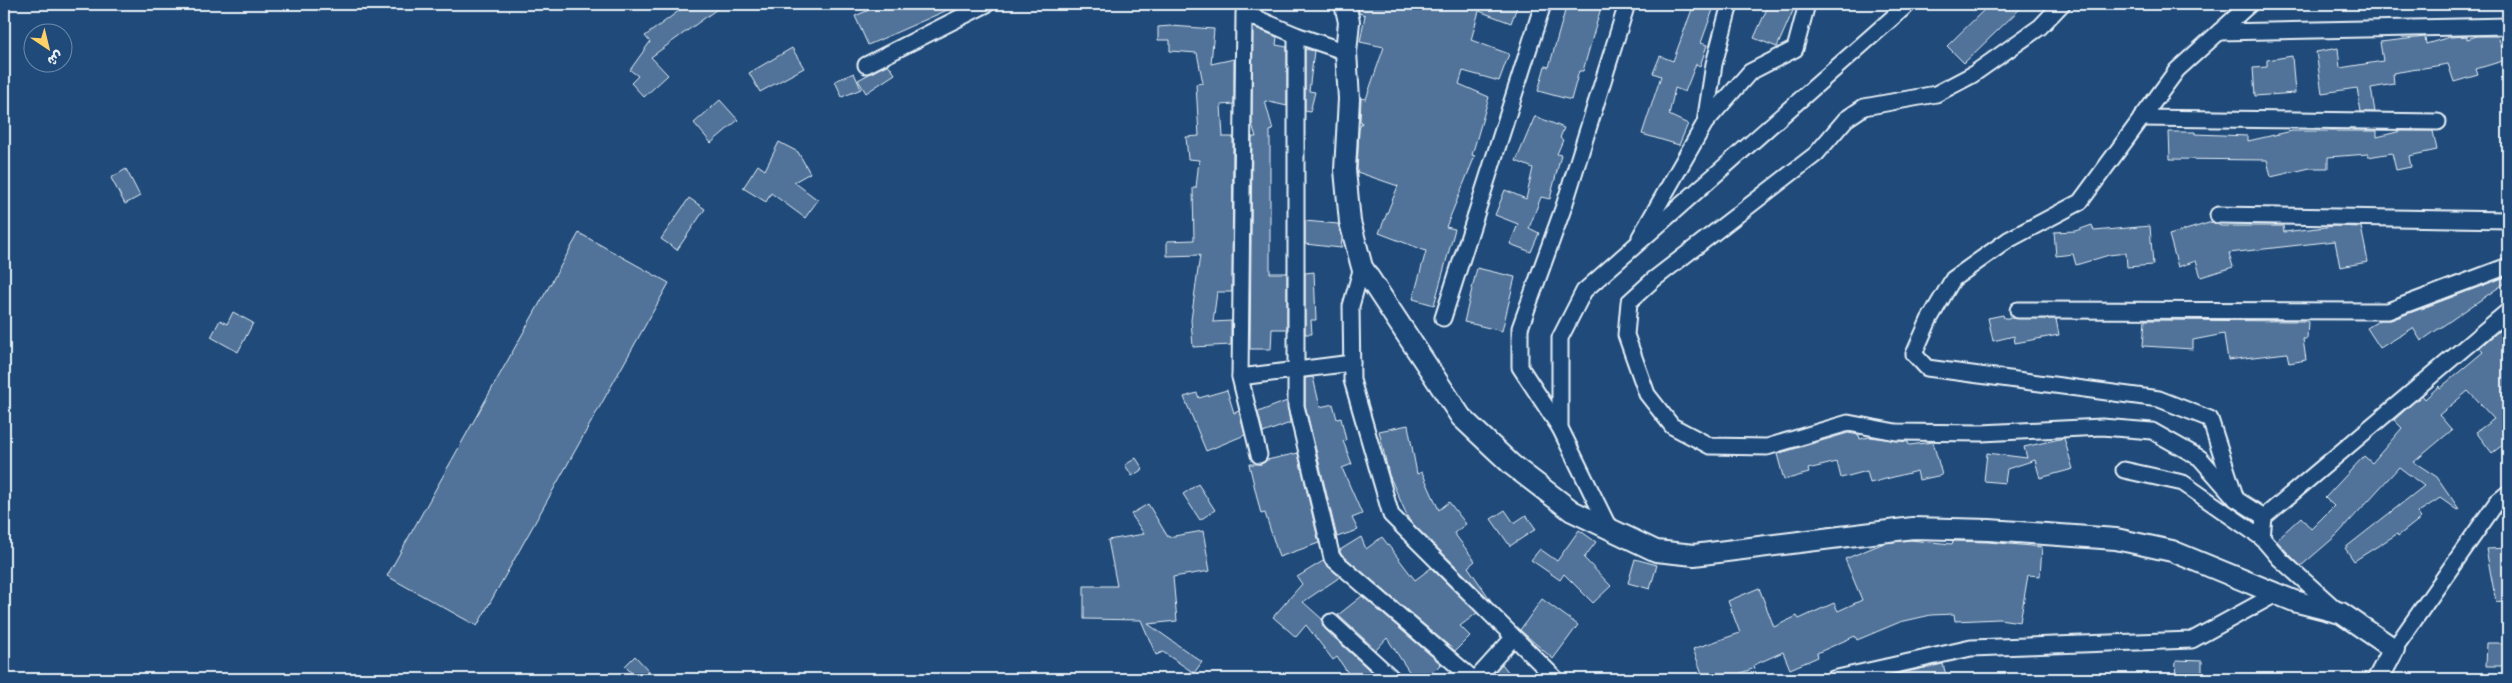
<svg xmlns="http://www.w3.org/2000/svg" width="2512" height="683" viewBox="0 0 2512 683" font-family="'Gochi Hand','Playpen Sans Arabic',sans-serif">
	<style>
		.building { fill: #517399; stroke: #e8f1f8 }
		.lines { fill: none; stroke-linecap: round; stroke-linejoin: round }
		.street-casing { stroke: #e8f1f8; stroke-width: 19 }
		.secondary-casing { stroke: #e8f1f8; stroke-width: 24 }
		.street { stroke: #1f4a7a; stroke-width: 15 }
		.secondary { stroke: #1f4a7a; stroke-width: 20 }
	</style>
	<rect width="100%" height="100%" fill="#1f4a7a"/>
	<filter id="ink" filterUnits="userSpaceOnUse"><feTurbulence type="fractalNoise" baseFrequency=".02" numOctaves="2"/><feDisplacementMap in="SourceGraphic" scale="10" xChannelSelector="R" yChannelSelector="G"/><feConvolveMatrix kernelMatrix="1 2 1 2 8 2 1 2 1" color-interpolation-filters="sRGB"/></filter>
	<g filter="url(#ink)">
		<g class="building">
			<polygon points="688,4 724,4 651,57 668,75 644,97 631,83 638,76 630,70 650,42 645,36"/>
			<polygon points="883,4 961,4 868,45 855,16"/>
			<polygon points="1357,4 1518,4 1511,23 1479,11 1471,40 1509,54 1499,81 1463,71 1459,84 1489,97 1472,155 1475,156 1446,227 1455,229 1434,305 1413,299 1426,251 1379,233 1398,186 1357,172 1359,129 1362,122 1360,121 1361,98 1366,99 1384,47 1360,42 1365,15 1359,13"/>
			<polygon points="1567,4 1602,4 1583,71 1579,71 1571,100 1538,91 1545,66 1549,67"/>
			<polygon points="1694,4 1715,4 1701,43 1707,45 1700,66 1696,64 1685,92 1675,88 1669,115 1688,124 1679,145 1642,134 1661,76 1653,73 1660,56 1673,61"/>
			<polygon points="1769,4 1796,4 1777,47 1754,38"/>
			<polygon points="1990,4 2025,4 1964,63 1947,46"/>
			<polygon points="1171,26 1214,29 1211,64 1234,59 1234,104 1221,105 1223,137 1233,137 1232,292 1217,292 1213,322 1231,321 1231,345 1193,347 1191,320 1200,255 1167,256 1167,241 1194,240 1193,188 1196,188 1199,160 1188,159 1186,137 1199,136 1196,84 1203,83 1197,53 1170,51 1170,40 1158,40 1158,27"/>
			<polygon points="1253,27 1277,37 1276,45 1287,47 1287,106 1265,101 1273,130 1270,131 1270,273 1287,273 1287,329 1272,329 1271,349 1250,349 1252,137 1256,137 1252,124"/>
			<polygon points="2467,36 2467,39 2477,36 2498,36 2506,60 2476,69 2478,75 2454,82 2448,64 2393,73 2394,84 2371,88 2375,112 2361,112 2357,88 2322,93 2316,52 2338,48 2340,68 2383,61 2380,42 2425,37 2426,44 2450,37"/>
			<polygon points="792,48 804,68 760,92 749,73"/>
			<polygon points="1305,49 1314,51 1309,91 1315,92 1310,112 1305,111"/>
			<polygon points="2292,56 2295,93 2255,96 2253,68 2267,67 2267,60"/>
			<polygon points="888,64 895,74 866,93 858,80"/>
			<polygon points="854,73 861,89 842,97 835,81"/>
			<polygon points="720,100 738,120 711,143 694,123"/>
			<polygon points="1535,116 1564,128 1560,138 1563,140 1557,154 1561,155 1550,199 1541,197 1529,228 1539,233 1531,252 1510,244 1518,224 1495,215 1505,190 1526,199 1533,168 1516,161"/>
			<polygon points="2292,131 2377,131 2377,137 2401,131 2433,131 2437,150 2409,156 2411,167 2396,170 2392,153 2368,157 2368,154 2328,157 2328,168 2310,168 2271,177 2267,160 2170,159 2169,132 2195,132 2195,134 2248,136 2248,141"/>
			<polygon points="779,142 798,152 810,173 794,182 818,200 805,218 771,193 766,202 743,188 758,165 765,170"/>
			<polygon points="126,169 140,196 125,204 111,178"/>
			<polygon points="689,198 705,209 677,250 661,239"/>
			<polygon points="1305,221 1338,224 1342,238 1341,248 1305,244"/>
			<polygon points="2212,222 2221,226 2283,226 2284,232 2334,226 2361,227 2368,262 2340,267 2335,241 2229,253 2233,267 2201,277 2196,261 2178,267 2169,235"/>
			<polygon points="2092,225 2094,231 2150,226 2153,265 2127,267 2126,253 2109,255 2076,265 2073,254 2056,256 2054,232 2075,231"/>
			<polygon points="579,233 669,283 477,626 387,576"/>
			<polygon points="1477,268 1515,277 1502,331 1464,322"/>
			<polygon points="1314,272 1316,320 1311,320 1312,334 1305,334 1305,273"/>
			<polygon points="2508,276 2508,281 2421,341 2413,328 2380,348 2367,328 2380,320 2391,320"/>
			<polygon points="233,312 253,323 238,352 211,337 220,320 227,324"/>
			<polygon points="2003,315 2004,318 2056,319 2059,335 2015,343 2014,336 1993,341 1988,318"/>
			<polygon points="2145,320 2308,321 2307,339 2303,339 2306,360 2289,363 2287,353 2228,360 2224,334 2193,340 2193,349 2143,346"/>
			<polygon points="2508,323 2508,441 2492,453 2476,432 2494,419 2468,391 2439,415 2452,430 2414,462 2437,477 2459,509 2457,510 2440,498 2417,513 2421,518 2398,536 2397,534 2354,561 2345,548 2424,486 2399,467 2337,535 2301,566 2287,552 2276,540 2301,517 2311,529 2334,506 2325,498 2364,456 2372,463 2402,428 2394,420 2422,395 2425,399 2439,386 2440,388 2483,352 2479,348"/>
			<polygon points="1313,377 1320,407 1333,404 1337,419 1341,418 1346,440 1343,441 1352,464 1342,468 1362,514 1352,518 1358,530 1337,537 1305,405 1305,378"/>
			<polygon points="1227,390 1234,413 1239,411 1245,435 1206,451 1184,397 1197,393 1199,398"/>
			<polygon points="1287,401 1290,423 1263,433 1258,412"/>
			<polygon points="1408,425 1417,474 1422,472 1439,510 1449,502 1466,524 1454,533 1475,561 1468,567 1492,602 1409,520 1389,475 1379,431"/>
			<polygon points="1848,433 1859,435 1860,439 1869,437 1908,442 1909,445 1933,442 1942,475 1919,480 1917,471 1870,483 1867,471 1841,478 1837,462 1808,469 1809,473 1784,480 1777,454"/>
			<polygon points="2064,438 2073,469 2040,478 2035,460 2007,469 2005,483 1984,481 1987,453 2027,458 2024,447"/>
			<polygon points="1298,453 1319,543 1279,557 1265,513 1261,514 1249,464 1261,464 1267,460"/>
			<polygon points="1136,458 1143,469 1132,476 1125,465"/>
			<polygon points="1198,484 1215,510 1200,520 1183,494"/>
			<polygon points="1148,504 1168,537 1203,531 1210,571 1173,577 1177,621 1148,624 1202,662 1194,673 1163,652 1156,655 1141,620 1084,619 1084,586 1117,586 1108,540 1144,534 1131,514"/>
			<polygon points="1505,510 1514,523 1526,515 1536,529 1510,546 1491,519"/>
			<polygon points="1579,530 1596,542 1584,558 1611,586 1593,603 1564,574 1560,580 1531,560 1540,549 1557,561"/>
			<polygon points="1361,537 1366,549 1382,537 1415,580 1431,568 1477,613 1460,626 1470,636 1455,651 1340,553 1340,550"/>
			<polygon points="1910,540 1952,544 1953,541 1988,542 2042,547 2040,576 2028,575 2020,622 1999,619 1955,621 1954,614 1931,615 1900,622 1857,640 1855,636 1817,653 1818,657 1790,669 1783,652 1754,665 1755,668 1724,679 1704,679 1693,649 1740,633 1728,601 1759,588 1774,627 1797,616 1799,619 1834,603 1838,611 1862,600 1845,559 1884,543"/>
			<polygon points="2508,548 2508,600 2496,602 2486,549"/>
			<polygon points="1635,559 1657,565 1650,589 1628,583"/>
			<polygon points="1323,561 1340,577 1303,602 1322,619 1325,629 1379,679 1352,679 1337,657 1333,660 1306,625 1296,637 1273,617 1302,584 1297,577"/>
			<polygon points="1362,596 1441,664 1426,679 1414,679 1387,638 1376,650 1338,615"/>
			<polygon points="1542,599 1578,625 1553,659 1520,630"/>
			<polygon points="2487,643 2506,643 2505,666 2486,666"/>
			<polygon points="635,656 650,672 642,679 637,679 625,666"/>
			<polygon points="2176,660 2202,661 2202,679 2175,679"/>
			<polygon points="1502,664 1514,679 1488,679"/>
			<polygon points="1943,664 1947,679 1888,679 1888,676"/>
		</g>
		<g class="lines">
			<g class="street-casing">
				<g id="street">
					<polyline points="2062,4 2040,27 1972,75 1936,94 1864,107 1846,119 1816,154 1653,280 1629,302 1626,335 1647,394 1672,426 1710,446 1767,447 1848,423 1896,432 1982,433 2102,427 2152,431 2200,458 2236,499"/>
					<polyline points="2250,4 2177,70 2080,202 2008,240 1953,279 1929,320 1914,354 1927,368 2159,399 2210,419 2236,499 2264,517"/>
					<polyline points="2219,32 2508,26"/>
					<polyline points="1296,35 1296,406 1332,558 1473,679"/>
					<polyline points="1346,52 1296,35 1244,13 1240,377 1352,363"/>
					<polyline points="866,65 987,4"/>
					<polyline points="2141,118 2438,122"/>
					<polyline points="1705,123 1714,64 1730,4"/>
					<polyline points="2218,215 2508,220"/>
					<polyline points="1640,237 1705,123 1750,72 1795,49 1807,4"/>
					<polyline points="1362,267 1351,306 1352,380 1391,515 1556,679"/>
					<polyline points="2018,310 2388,311 2508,266"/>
					<polyline points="1443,318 1543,4"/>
					<polyline points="1240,377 1259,455"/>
					<polyline points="1560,428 1520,367 1520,328 1564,206 1627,4"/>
					<polyline points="2124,470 2183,483 2262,538"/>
					<polyline points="1609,528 1560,428 1560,338 1584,291 1908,4"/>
					<polyline points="2339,612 2280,559 2262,538 2264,517 2508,311"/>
					<polyline points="1331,622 1393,679"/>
					<polyline points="2394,649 2497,502 2508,493"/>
					<polyline points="1476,679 1513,638"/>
					<polyline points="1833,679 1971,648 2192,640 2276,594"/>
				</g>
			</g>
			<g class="secondary-casing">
				<polyline id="secondary" points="1345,4 1349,22 1346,52 1349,99 1345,170 1350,222 1362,267 1461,417 1512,465 1572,511 1656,551 1694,555 1913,528 1989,530 2116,539 2172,551 2294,601 2341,613 2394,649 2378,679"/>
			</g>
			<use href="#street" class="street"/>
			<use href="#secondary" class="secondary"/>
		</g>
	</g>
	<rect width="2512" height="683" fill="none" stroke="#1f4a7a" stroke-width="20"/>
	<rect x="10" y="10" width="2492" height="663" fill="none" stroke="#e8f1f8" stroke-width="2" filter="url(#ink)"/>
	<g transform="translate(48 48) rotate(145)"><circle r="24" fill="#1f4a7a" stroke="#6f8dac"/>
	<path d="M0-4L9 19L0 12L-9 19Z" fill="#ffd166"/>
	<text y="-8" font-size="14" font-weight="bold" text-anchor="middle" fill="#e8f1f8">ش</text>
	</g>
</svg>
